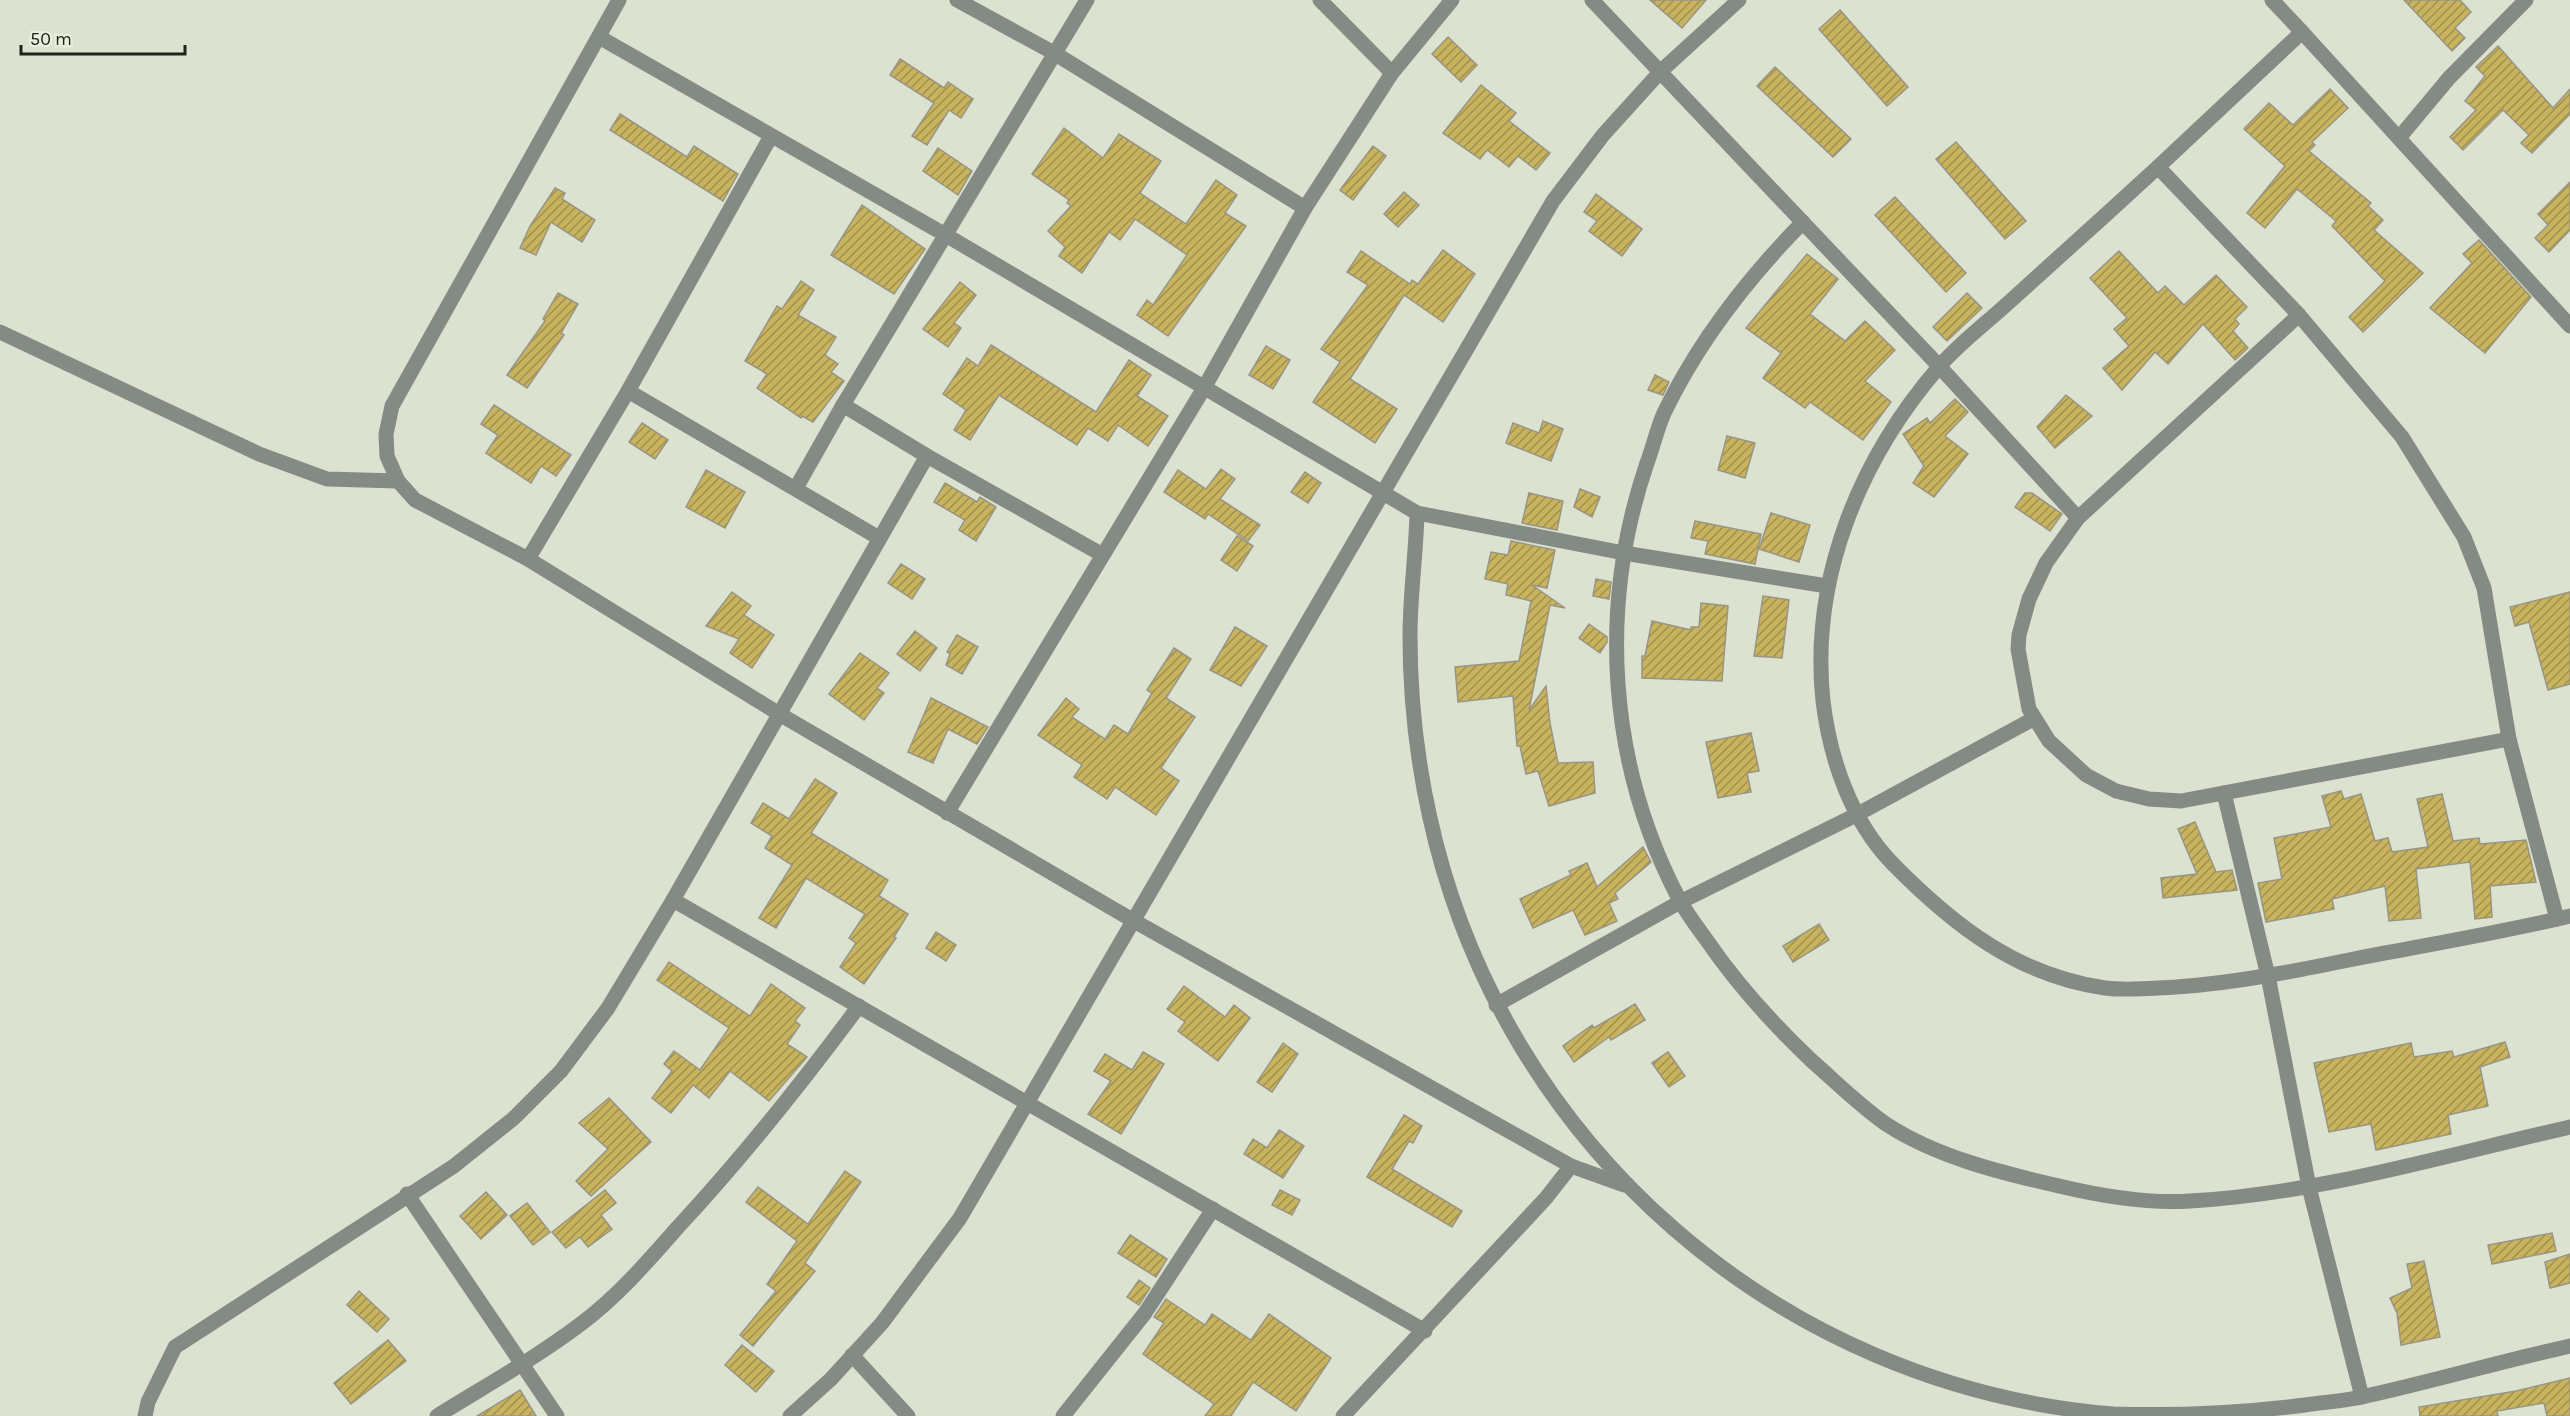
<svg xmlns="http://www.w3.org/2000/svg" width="2570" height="1416" viewBox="0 0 2570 1416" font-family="Karla,sans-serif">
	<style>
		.building { fill: url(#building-hatch); stroke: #999584; stroke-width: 1.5 }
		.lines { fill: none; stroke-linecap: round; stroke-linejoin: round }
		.minor { stroke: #848b85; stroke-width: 15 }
	</style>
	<defs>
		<pattern id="building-hatch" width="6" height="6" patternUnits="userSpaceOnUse" patternTransform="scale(1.5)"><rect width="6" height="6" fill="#c8b35e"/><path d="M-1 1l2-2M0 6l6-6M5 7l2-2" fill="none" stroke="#a2914d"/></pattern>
	</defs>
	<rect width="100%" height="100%" fill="#dce2d0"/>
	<g class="building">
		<polygon points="1650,0 1706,0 1682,28"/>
		<polygon points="2404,0 2460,0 2471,12 2455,28 2465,38 2452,51"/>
		<polygon points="1840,10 1908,87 1887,106 1819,29"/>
		<polygon points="1448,37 1477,65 1461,82 1432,54"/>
		<polygon points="2498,46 2553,108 2570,89 2570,114 2532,153 2521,143 2529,135 2503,110 2463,150 2450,137 2476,110 2465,101 2485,76 2476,67"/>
		<polygon points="900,59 944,88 948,82 973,99 961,118 949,110 927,145 912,136 934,103 890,75"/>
		<polygon points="1775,67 1851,139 1833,157 1757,86"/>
		<polygon points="1481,85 1516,113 1509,121 1550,153 1536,170 1518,156 1509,167 1487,150 1480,159 1443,133"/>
		<polygon points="2330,89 2348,108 2312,142 2315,145 2309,151 2371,203 2368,206 2383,220 2374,230 2423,273 2363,332 2349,317 2385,281 2332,226 2336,221 2297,189 2265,228 2247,213 2285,166 2244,129 2269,103 2293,125"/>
		<polygon points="620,114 687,157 694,146 738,174 723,201 610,130"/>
		<polygon points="1064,128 1103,158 1119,134 1161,161 1140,193 1186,224 1216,180 1237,195 1225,213 1246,226 1168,336 1137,315 1147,300 1153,305 1187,255 1135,219 1120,240 1109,232 1082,273 1059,256 1065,247 1048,231 1071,206 1067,203 1069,200 1032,174"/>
		<polygon points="1956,142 2026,221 2005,239 1936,159"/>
		<polygon points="1373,146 1386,156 1353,200 1340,190"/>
		<polygon points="938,148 972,171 958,195 923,171"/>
		<polygon points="2570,182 2570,230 2549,252 2535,238 2548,225 2538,214"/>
		<polygon points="555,188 565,193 562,199 595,220 582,242 551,222 536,255 520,248 530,226"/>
		<polygon points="1404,192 1419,205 1398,227 1384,214"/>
		<polygon points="1596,194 1642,229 1622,256 1589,231 1597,221 1584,212"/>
		<polygon points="1895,197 1966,273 1946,292 1875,215"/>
		<polygon points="862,205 925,249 894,294 831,255"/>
		<polygon points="2479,240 2531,297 2485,353 2430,308 2472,263 2463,254"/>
		<polygon points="1443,250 1475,274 1443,322 1404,295 1350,379 1397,409 1375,443 1313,402 1340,362 1321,349 1368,285 1347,272 1361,251 1410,284 1412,280 1418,284"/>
		<polygon points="2119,251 2158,293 2165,286 2184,305 2216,275 2247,307 2235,319 2239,324 2233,331 2248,348 2235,360 2203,324 2168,364 2155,352 2122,390 2103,368 2129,346 2114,329 2127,318 2090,278"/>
		<polygon points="1807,254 1838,279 1810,314 1845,341 1865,321 1895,350 1865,381 1891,402 1863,440 1810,402 1805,408 1763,378 1781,353 1746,328"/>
		<polygon points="801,281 814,290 798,315 836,337 825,355 838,364 831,372 844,381 813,422 802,416 801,418 757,388 767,374 745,361 777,306 782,309"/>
		<polygon points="960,282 976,295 954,323 961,328 948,347 923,329"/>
		<polygon points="558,293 578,304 561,333 564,335 527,388 507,375 545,321 543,319"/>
		<polygon points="1967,293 1982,308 1947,341 1933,327"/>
		<polygon points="991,345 1096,412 1129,360 1151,375 1137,396 1168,416 1148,446 1118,425 1108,441 1088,428 1077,445 999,395 970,440 954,430 966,410 943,394 967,358 978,366"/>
		<polygon points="1266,346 1290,360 1273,389 1249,375"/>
		<polygon points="1655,375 1669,382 1663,395 1648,390"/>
		<polygon points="2066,395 2092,416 2055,448 2037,427"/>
		<polygon points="1955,399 1968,412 1945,436 1968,454 1934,497 1913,483 1924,466 1903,434 1927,418 1930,423"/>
		<polygon points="494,405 571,455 556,476 541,466 531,483 486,453 498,435 481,424"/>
		<polygon points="1543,421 1563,429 1551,461 1506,443 1513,423 1539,433"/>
		<polygon points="642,423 668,440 655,459 629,442"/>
		<polygon points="1727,436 1755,443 1745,478 1718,470"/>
		<polygon points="1221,469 1235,479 1220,499 1260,525 1248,541 1208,514 1205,519 1164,492 1178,470 1206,489"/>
		<polygon points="706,470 745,492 725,528 686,507"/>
		<polygon points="1305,472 1321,483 1308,503 1291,492"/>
		<polygon points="945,483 977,502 980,497 996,507 976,541 959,530 965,520 934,502"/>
		<polygon points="1580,489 1600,497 1592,517 1574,507"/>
		<polygon points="1529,493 1563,501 1557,530 1522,523"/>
		<polygon points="2025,493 2032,493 2062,514 2050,531 2015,507"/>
		<polygon points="1771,513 1810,525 1799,562 1759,549"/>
		<polygon points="1695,521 1761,534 1755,564 1705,554 1708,541 1691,538"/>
		<polygon points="1237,536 1253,546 1237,571 1221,560"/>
		<polygon points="1511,541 1555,550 1547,588 1532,585 1565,608 1550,605 1529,710 1546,686 1550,723 1558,763 1593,762 1595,793 1549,806 1538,771 1526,774 1520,746 1517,746 1513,696 1458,702 1455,667 1519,661 1531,601 1506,595 1508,584 1485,579 1491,552 1508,555"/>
		<polygon points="901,564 925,579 912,599 888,583"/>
		<polygon points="1596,579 1611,582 1609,599 1593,596"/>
		<polygon points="732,592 751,606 744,615 774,635 752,668 730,653 739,639 706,626"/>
		<polygon points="2570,592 2570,684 2548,690 2529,622 2515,626 2510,607"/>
		<polygon points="1763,596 1789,600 1782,658 1754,656"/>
		<polygon points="1701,603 1728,606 1722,681 1642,678 1642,656 1645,656 1652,621 1691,630 1691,627 1699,627"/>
		<polygon points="1589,624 1607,637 1607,642 1600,653 1579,638"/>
		<polygon points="1235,627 1267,646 1241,686 1210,670"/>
		<polygon points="915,631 937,648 920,671 897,654"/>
		<polygon points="957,635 978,647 962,674 946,665 950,654 947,652"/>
		<polygon points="1174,648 1191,659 1166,698 1195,717 1161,768 1179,781 1156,815 1115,787 1107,799 1074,777 1082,765 1038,735 1066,698 1079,709 1072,717 1105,739 1114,725 1128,734 1152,693 1147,690"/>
		<polygon points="860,653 889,673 877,688 884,693 864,720 829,694"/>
		<polygon points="931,698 988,727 977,744 948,729 933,763 908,752"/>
		<polygon points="1751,733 1759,771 1747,773 1751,792 1718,798 1706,742"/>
		<polygon points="815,779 837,793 811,833 888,880 879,896 908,914 894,937 896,938 864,984 840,967 856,943 849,938 865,914 806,878 776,928 759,918 792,865 765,848 772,836 751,823 763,803 789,819"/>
		<polygon points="2341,791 2344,799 2361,794 2375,841 2388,838 2392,852 2428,847 2417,799 2442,794 2453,841 2479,838 2480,844 2526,840 2536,882 2490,886 2492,917 2475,919 2470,862 2416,869 2421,918 2389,921 2385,886 2332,899 2334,909 2266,922 2258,883 2282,879 2274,838 2331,827 2322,796"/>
		<polygon points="2195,822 2216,872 2232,870 2237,890 2163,898 2161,878 2197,874 2178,829"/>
		<polygon points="1643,847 1651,862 1615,893 1618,899 1609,903 1617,921 1585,935 1573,910 1533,928 1520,899 1571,875 1569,871 1587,863 1597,887"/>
		<polygon points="1819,924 1829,940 1793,962 1783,946"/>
		<polygon points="936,932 956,945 946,961 926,948"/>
		<polygon points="669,962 750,1016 771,984 805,1008 795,1021 800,1025 787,1044 807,1057 769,1101 730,1071 709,1098 693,1085 671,1113 652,1098 672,1071 664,1064 674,1051 700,1070 729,1028 657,980"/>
		<polygon points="1184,986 1225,1017 1234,1005 1250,1018 1218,1061 1178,1031 1185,1022 1167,1009"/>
		<polygon points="1635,1004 1645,1020 1611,1040 1609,1037 1574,1062 1563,1046 1592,1025 1594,1028"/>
		<polygon points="2505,1042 2510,1057 2480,1067 2488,1106 2448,1115 2451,1134 2376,1150 2371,1124 2329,1132 2314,1063 2411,1043 2414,1057 2452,1051 2454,1057"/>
		<polygon points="1283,1043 1298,1054 1272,1092 1257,1082"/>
		<polygon points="1143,1052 1164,1064 1121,1134 1088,1114 1111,1081 1094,1071 1105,1054 1132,1070"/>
		<polygon points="1668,1052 1685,1076 1669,1087 1652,1063"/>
		<polygon points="609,1098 651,1142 591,1196 576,1181 608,1149 579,1123"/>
		<polygon points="1404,1115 1422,1126 1413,1143 1409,1141 1392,1169 1462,1211 1452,1227 1367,1177"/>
		<polygon points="1279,1130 1304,1146 1283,1178 1244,1154 1253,1139 1267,1148"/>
		<polygon points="845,1171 861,1182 805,1263 815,1271 753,1346 740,1335 776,1291 767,1284 797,1241 746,1202 758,1187 808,1224"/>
		<polygon points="605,1190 616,1203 601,1215 612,1229 588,1247 580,1237 566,1248 552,1232"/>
		<polygon points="1280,1190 1300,1200 1292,1215 1272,1205"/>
		<polygon points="486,1192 507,1215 481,1239 460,1216"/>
		<polygon points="527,1203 550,1232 533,1245 510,1216"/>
		<polygon points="2552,1233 2556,1251 2492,1264 2488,1245"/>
		<polygon points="1130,1235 1167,1259 1156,1277 1118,1253"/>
		<polygon points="2570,1254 2570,1283 2550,1288 2545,1262"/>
		<polygon points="2424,1261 2440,1337 2401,1345 2397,1313 2390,1298 2412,1288 2407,1264"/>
		<polygon points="1139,1280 1150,1288 1139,1305 1127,1297"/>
		<polygon points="359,1291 389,1319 377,1332 347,1305"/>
		<polygon points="1166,1299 1205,1325 1212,1314 1251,1340 1269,1314 1331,1358 1296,1411 1253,1382 1231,1416 1205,1416 1214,1404 1143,1354 1164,1323 1154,1317"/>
		<polygon points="388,1340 406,1361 351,1404 334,1383"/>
		<polygon points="742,1345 774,1371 756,1392 725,1365"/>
		<polygon points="2570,1378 2570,1416 2547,1416 2544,1403 2497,1411 2498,1416 2420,1416 2419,1407 2516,1391"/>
		<polygon points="520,1390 536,1416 477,1416"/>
	</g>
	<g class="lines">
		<g class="minor">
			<polyline points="619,0 392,406 386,434 387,456 398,481 415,500 528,559 781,715 1134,921 1571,1166 1624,1185"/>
			<polyline points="957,0 1054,53 1305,208"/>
			<polyline points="1320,0 1392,73"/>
			<polyline points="1592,0 1939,366 2078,518"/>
			<polyline points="2272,0 2302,32 2158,167 2299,315 2402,437 2464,537 2484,588 2509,739 2557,919"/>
			<polyline points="2302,32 2570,326"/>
			<polyline points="599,37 944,234 1417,513 1624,553 1827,586"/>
			<polyline points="2399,138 2449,78 2526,0"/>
			<path d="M 2158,167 C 2108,213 2057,259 2007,304 C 1984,325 1957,345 1938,368 C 1859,460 1810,579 1823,701 C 1830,759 1851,821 1893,864 C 1953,925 2018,976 2105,988 C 2129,991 2152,988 2176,987 C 2236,983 2295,971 2354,959 C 2426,945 2499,933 2570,916"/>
			<path d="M 1803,222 C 1749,277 1698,342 1664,413 C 1657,429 1653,447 1647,463 C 1598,607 1608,764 1679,899 C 1687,914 1698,928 1708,942 C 1739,987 1772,1023 1812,1061 C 1836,1082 1860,1106 1886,1124 C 1936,1157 2002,1173 2059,1186 C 2101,1196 2148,1204 2190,1201 C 2317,1194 2446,1155 2570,1127"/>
			<polyline points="2299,315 2078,518 2046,563 2029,599 2019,635 2018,649 2029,709 2049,741 2086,775 2116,791 2149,799 2181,801 2509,739"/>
			<polyline points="0,332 259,454 327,479 398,481"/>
			<polyline points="628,391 879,538"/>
			<polyline points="843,405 927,456 1101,554"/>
			<polyline points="796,488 843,405 1087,0"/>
			<path d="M 1417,513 C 1416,554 1410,595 1410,636 C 1410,695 1417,760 1430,818 C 1502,1145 1780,1387 2113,1414 C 2177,1416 2242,1413 2305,1405 C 2325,1402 2346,1401 2366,1396 C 2434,1381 2502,1361 2570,1346"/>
			<polyline points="528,559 628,391 771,136"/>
			<polyline points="2224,793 2268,976 2309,1187 2362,1397"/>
			<polyline points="947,813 1204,388 1305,208 1392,73 1452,0"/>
			<polyline points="673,900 1425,1331"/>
			<polyline points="1496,1005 1680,902 1856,815 2033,719"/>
			<polyline points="407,1194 557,1416"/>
			<polyline points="852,1355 908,1416"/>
			<polyline points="145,1416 148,1402 175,1347 454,1166 514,1118 561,1071 608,1008 673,900 927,456"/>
			<path d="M 437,1416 C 485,1386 536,1358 582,1323 C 618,1296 648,1261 678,1227 C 743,1157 802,1083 859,1006"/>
			<polyline points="790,1416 831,1379 882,1323 960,1218 1553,201 1603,135 1661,71 1739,0"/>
			<polyline points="1063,1416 1145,1313 1213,1209"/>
			<polyline points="1343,1416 1546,1198 1571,1166"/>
		</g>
	</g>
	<path d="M21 45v9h164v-9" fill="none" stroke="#20221c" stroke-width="3"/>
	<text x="30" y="45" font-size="18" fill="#20221c" stroke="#e9efdd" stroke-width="4.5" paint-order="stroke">50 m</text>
</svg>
